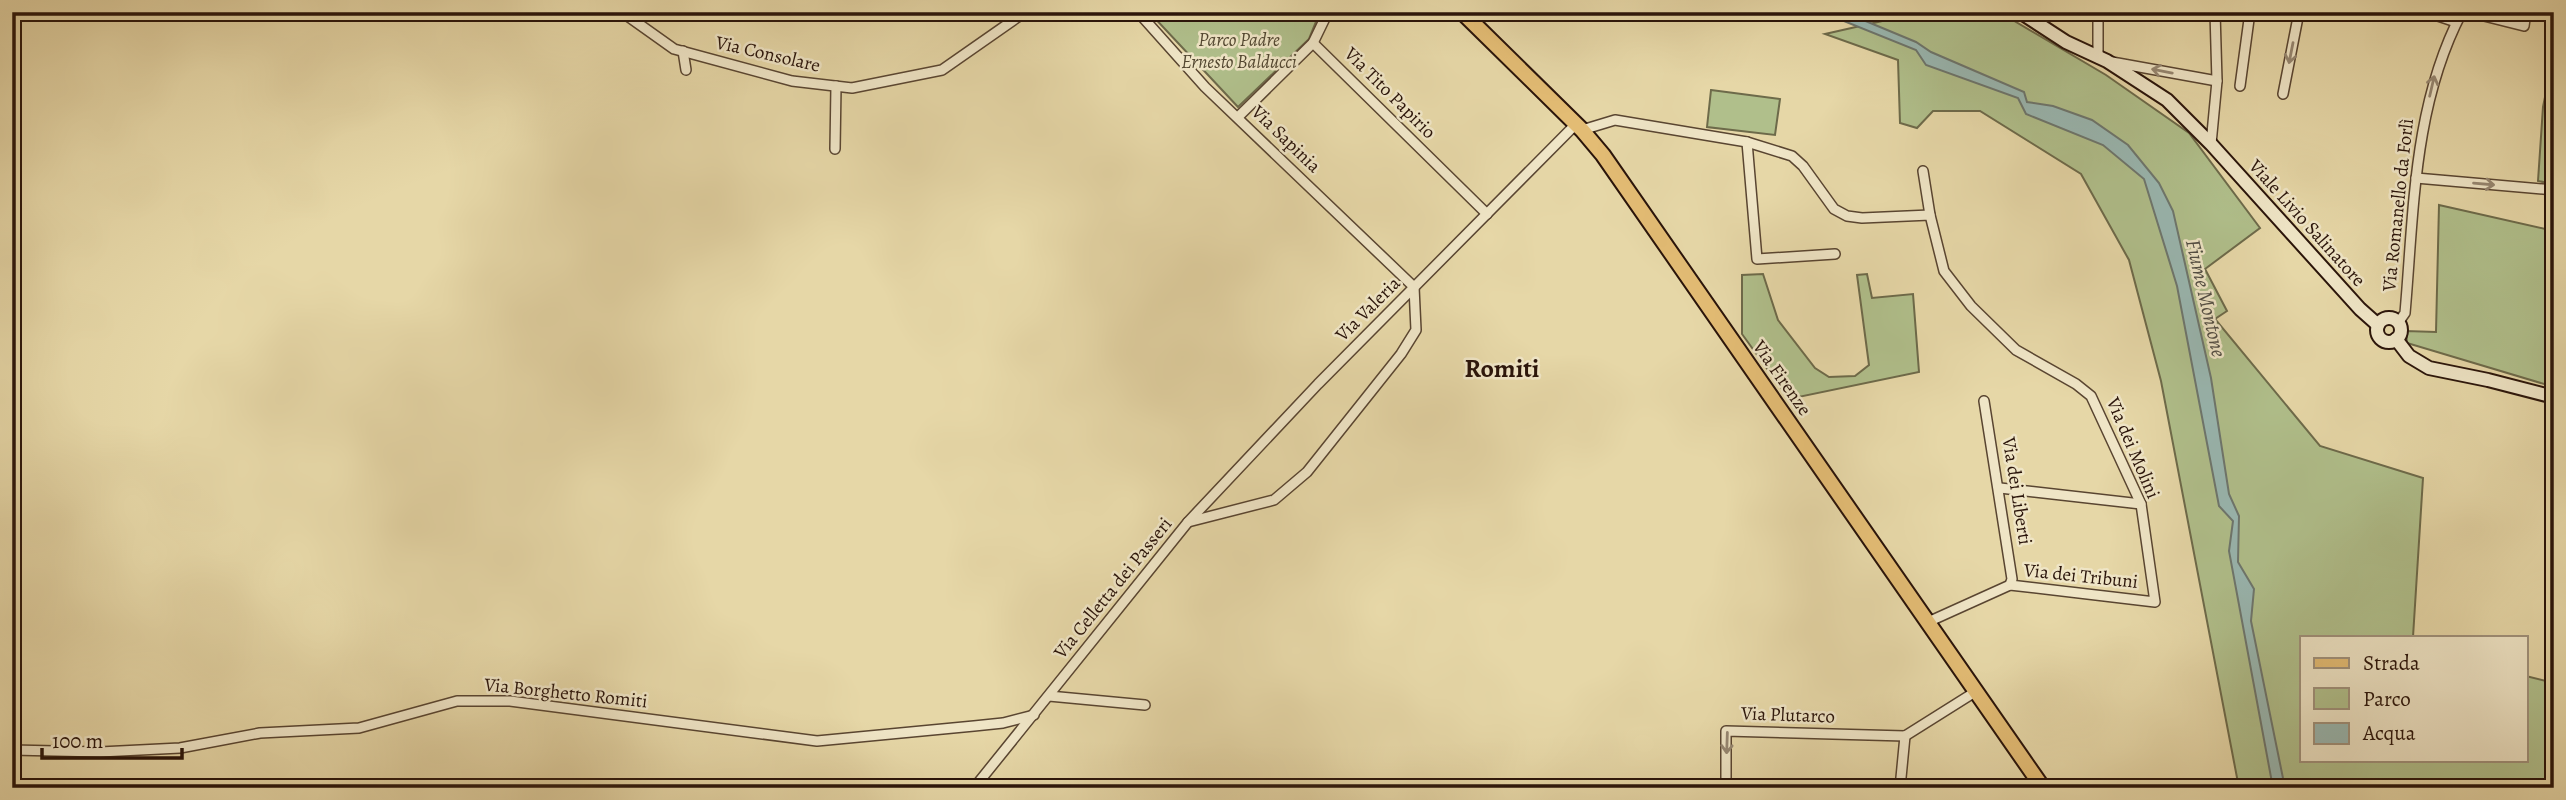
<svg xmlns="http://www.w3.org/2000/svg" width="2566" height="800" viewBox="0 0 2566 800" font-family="Alegreya,serif">
	<style>
		.green { fill: #b0bf8b; stroke: #6d6a4a; stroke-width: 2 }
		.water { fill: #99b7b1; stroke: #6d766e; stroke-width: 2 }
		.lines { fill: none; stroke-linecap: round; stroke-linejoin: round }
		.minor-casing { stroke: #594531; stroke-width: 12 }
		.secondary-casing { stroke: #2a140a; stroke-width: 16 }
		.primary-casing { stroke: #2a140a; stroke-width: 18 }
		.minor { stroke: #efe5c6; stroke-width: 9 }
		.secondary { stroke: #efe5c6; stroke-width: 12 }
		.primary { stroke: #e3bc74; stroke-width: 14 }
		.oneway { stroke: #968771 }
		.labels { text-anchor: middle; dominant-baseline: central; stroke-width: 5; stroke-linejoin: round; paint-order: stroke }
		.park-label { font-size: 19px; font-style: italic; fill: #524731; stroke: #efe5c6 }
		.street-label { font-size: 19px; fill: #2a140a; stroke: #efe5c6 }
		.water-label { font-size: 21px; font-style: italic; fill: #514d44; stroke: #efe5c6 }
		.district-label { font-size: 26px; font-weight: bold; fill: #2a140a; stroke: #efe5c6 }
	</style>
	<rect width="100%" height="100%" fill="#e6d7a7"/>
	<filter id="stains"><feTurbulence type="fractalNoise" baseFrequency=".00286" numOctaves="4"/><feColorMatrix values="0 0 0 0 .2 0 0 0 0 .09 0 0 0 0 .02 0 0 0 .5 -.17"/></filter>
	<radialGradient id="worn" r=".72"><stop offset=".6" stop-color="#630" stop-opacity="0"/><stop offset="1" stop-color="#630" stop-opacity=".3"/></radialGradient>
	<g class="green">
		<polygon points="1149,12 1320,12 1309,39 1238,107"/>
		<polygon points="1922,12 1999,12 2106,75 2189,133 2260,228 2205,269 2227,311 2215,319 2320,446 2423,478 2413,637 2302,637 2302,760 2526,760 2526,676 2554,683 2554,788 2239,788 2161,381 2129,260 2081,174 1980,111 1933,111 1917,128 1900,123 1898,60 1825,34"/>
		<polygon points="2554,53 2554,184 2538,181 2543,107"/>
		<polygon points="1711,90 1780,99 1775,135 1707,127"/>
		<polygon points="2439,205 2554,231 2554,387 2407,343 2406,331 2436,332"/>
		<polygon points="1763,274 1778,320 1815,368 1829,377 1855,376 1869,365 1857,275 1867,274 1872,298 1913,294 1919,372 1789,399 1742,334 1742,275"/>
	</g>
	<polygon class="water" points="1793,12 1844,12 1916,42 1931,52 2024,92 2027,102 2053,106 2092,120 2128,145 2159,183 2173,211 2211,378 2229,494 2239,516 2238,562 2254,589 2251,621 2285,788 2273,788 2229,551 2233,521 2219,506 2177,286 2144,179 2103,145 2026,114 2018,98 1926,65 1916,50 1839,19 1810,18"/>
	<g class="lines">
		<g class="minor-casing">
			<g id="minor">
				<polyline points="622,12 674,49 792,81 852,88 942,70 1025,12"/>
				<polyline points="1138,12 1205,87 1414,287 1416,330 1401,354 1307,472 1274,500 1188,522"/>
				<polyline points="2426,12 2456,22"/>
				<polyline points="2468,12 2524,26 2526,12"/>
				<polyline points="1313,43 1328,12"/>
				<polyline points="683,51 686,70"/>
				<polyline points="2098,58 2098,12"/>
				<polyline points="2112,62 2217,81"/>
				<polyline points="2240,86 2250,12"/>
				<polyline points="2283,94 2299,12"/>
				<polyline points="1238,117 1313,43 1487,214"/>
				<polyline points="1582,130 1615,120 1747,142 1792,156 1803,166 1834,209 1847,216 1862,218 1930,215 1944,271 1971,306 2016,350 2076,384 2091,396 2141,504 2155,602 2010,585 1928,622"/>
				<polyline points="1747,142 1757,259 1835,254"/>
				<polyline points="2211,144 2217,81 2215,12"/>
				<polyline points="835,149 836,86"/>
				<polyline points="1923,171 1930,215"/>
				<polyline points="2416,178 2554,190"/>
				<path d="M 2398,323 L 2405,313 C 2414,211 2413,105 2462,12"/>
				<polyline points="1984,401 2012,579 2010,585"/>
				<polyline points="2000,488 2141,504"/>
				<polyline points="1049,696 1145,705"/>
				<polyline points="1905,736 1975,692"/>
				<polyline points="12,750 100,752 180,748 260,733 359,728 457,701 510,701 817,741 974,726 1003,723 1034,715"/>
				<polyline points="974,788 1188,522 1318,384 1576,124"/>
				<polyline points="1726,788 1726,731 1905,736"/>
				<polyline points="1900,788 1905,736"/>
			</g>
		</g>
		<g class="secondary-casing">
			<g id="secondary">
				<polyline points="2020,12 2066,42 2107,61 2167,100 2211,144 2360,309 2378,325"/>
				<circle cx="2389" cy="330" r="12"/>
				<polyline points="2396,339 2409,356 2429,368 2488,380 2554,397"/>
			</g>
		</g>
		<g class="primary-casing">
			<polyline id="primary" points="1462,12 1582,130 1603,155 2043,788"/>
		</g>
		<use href="#minor" class="minor"/>
		<use href="#secondary" class="secondary"/>
		<use href="#primary" class="primary"/>
	</g>
	<defs><path id="oneway-shaft" d="M-6 0H5M1.5-3L5.5 0L1.5 3" fill="none" stroke-width="1.6" stroke-linecap="round" stroke-linejoin="round" transform="scale(1.75)"/></defs>
	<g class="oneway">
		<use href="#oneway-shaft" transform="translate(2291 53) rotate(101)"/>
		<use href="#oneway-shaft" transform="translate(2162 71) rotate(-169)"/>
		<use href="#oneway-shaft" transform="translate(2432 86) rotate(-77)"/>
		<use href="#oneway-shaft" transform="translate(2484 184) rotate(5)"/>
		<use href="#oneway-shaft" transform="translate(1727 743) rotate(92)"/>
	</g>
	<g class="labels">
		<g class="park-label">
			<text x="1239" y="40">Parco Padre<tspan x="1239" dy="22">Ernesto Balducci</tspan></text>
		</g>
		<g class="street-label">
			<text transform="translate(768 54) rotate(13)">Via Consolare</text>
			<text transform="translate(1390 93) rotate(45)">Via Tito Papirio</text>
			<text transform="translate(1286 139) rotate(44)">Via Sapinia</text>
			<text transform="translate(2398 205) rotate(-84)">Via Romanello da Forlì</text>
			<text transform="translate(2307 223) rotate(48)">Viale Livio Salinatore</text>
			<text transform="translate(1368 309) rotate(-45)">Via Valeria</text>
			<text transform="translate(1782 378) rotate(55)">Via Firenze</text>
			<text transform="translate(2133 448) rotate(67)">Via dei Molini</text>
			<text transform="translate(2017 491) rotate(81)">Via dei Liberti</text>
			<text transform="translate(2081 576) rotate(6)">Via dei Tribuni</text>
			<text transform="translate(1113 588) rotate(-51)">Via Celletta dei Passeri</text>
			<text transform="translate(566 693) rotate(6)">Via Borghetto Romiti</text>
			<text transform="translate(1788 715) rotate(2)">Via Plutarco</text>
		</g>
		<g class="water-label">
			<text transform="translate(2206 298) rotate(77)">Fiume Montone</text>
		</g>
		<g class="district-label">
			<text x="1502" y="368">Romiti</text>
		</g>
	</g>
	<rect width="2566" height="800" fill="none" stroke="#e6d7a7" stroke-width="42"/>
	<rect x="14" y="14" width="2538" height="772" fill="none" stroke="#2a140a" stroke-width="3.5"/>
	<rect x="21" y="21" width="2524" height="758" fill="none" stroke="#2a140a" stroke-width="2"/>
	<rect x="2300" y="636" width="228" height="126" fill="#efe5c6" stroke="#a0917b" stroke-width="2"/>
	<rect x="2314" y="658" width="35" height="10" fill="#e3bc74" stroke="#a0917b" stroke-width="2"/>
	<text x="2363" y="670" font-size="21" fill="#2a140a">Strada</text>
	<rect x="2314" y="688" width="35" height="21" fill="#b0bf8b" stroke="#a0917b" stroke-width="2"/>
	<text x="2363" y="706" font-size="21" fill="#2a140a">Parco</text>
	<rect x="2314" y="723" width="35" height="21" fill="#99b7b1" stroke="#a0917b" stroke-width="2"/>
	<text x="2363" y="740" font-size="21" fill="#2a140a">Acqua</text>
	<path d="M42 748v10h140v-10" fill="none" stroke="#2a140a" stroke-width="3.5"/>
	<text x="52" y="748" font-size="21" fill="#2a140a" stroke="#efe5c6" stroke-width="5" paint-order="stroke">100 m</text>
	<rect width="100%" height="100%" filter="url(#stains)"/>
	<rect width="100%" height="100%" fill="url(#worn)"/>
</svg>
